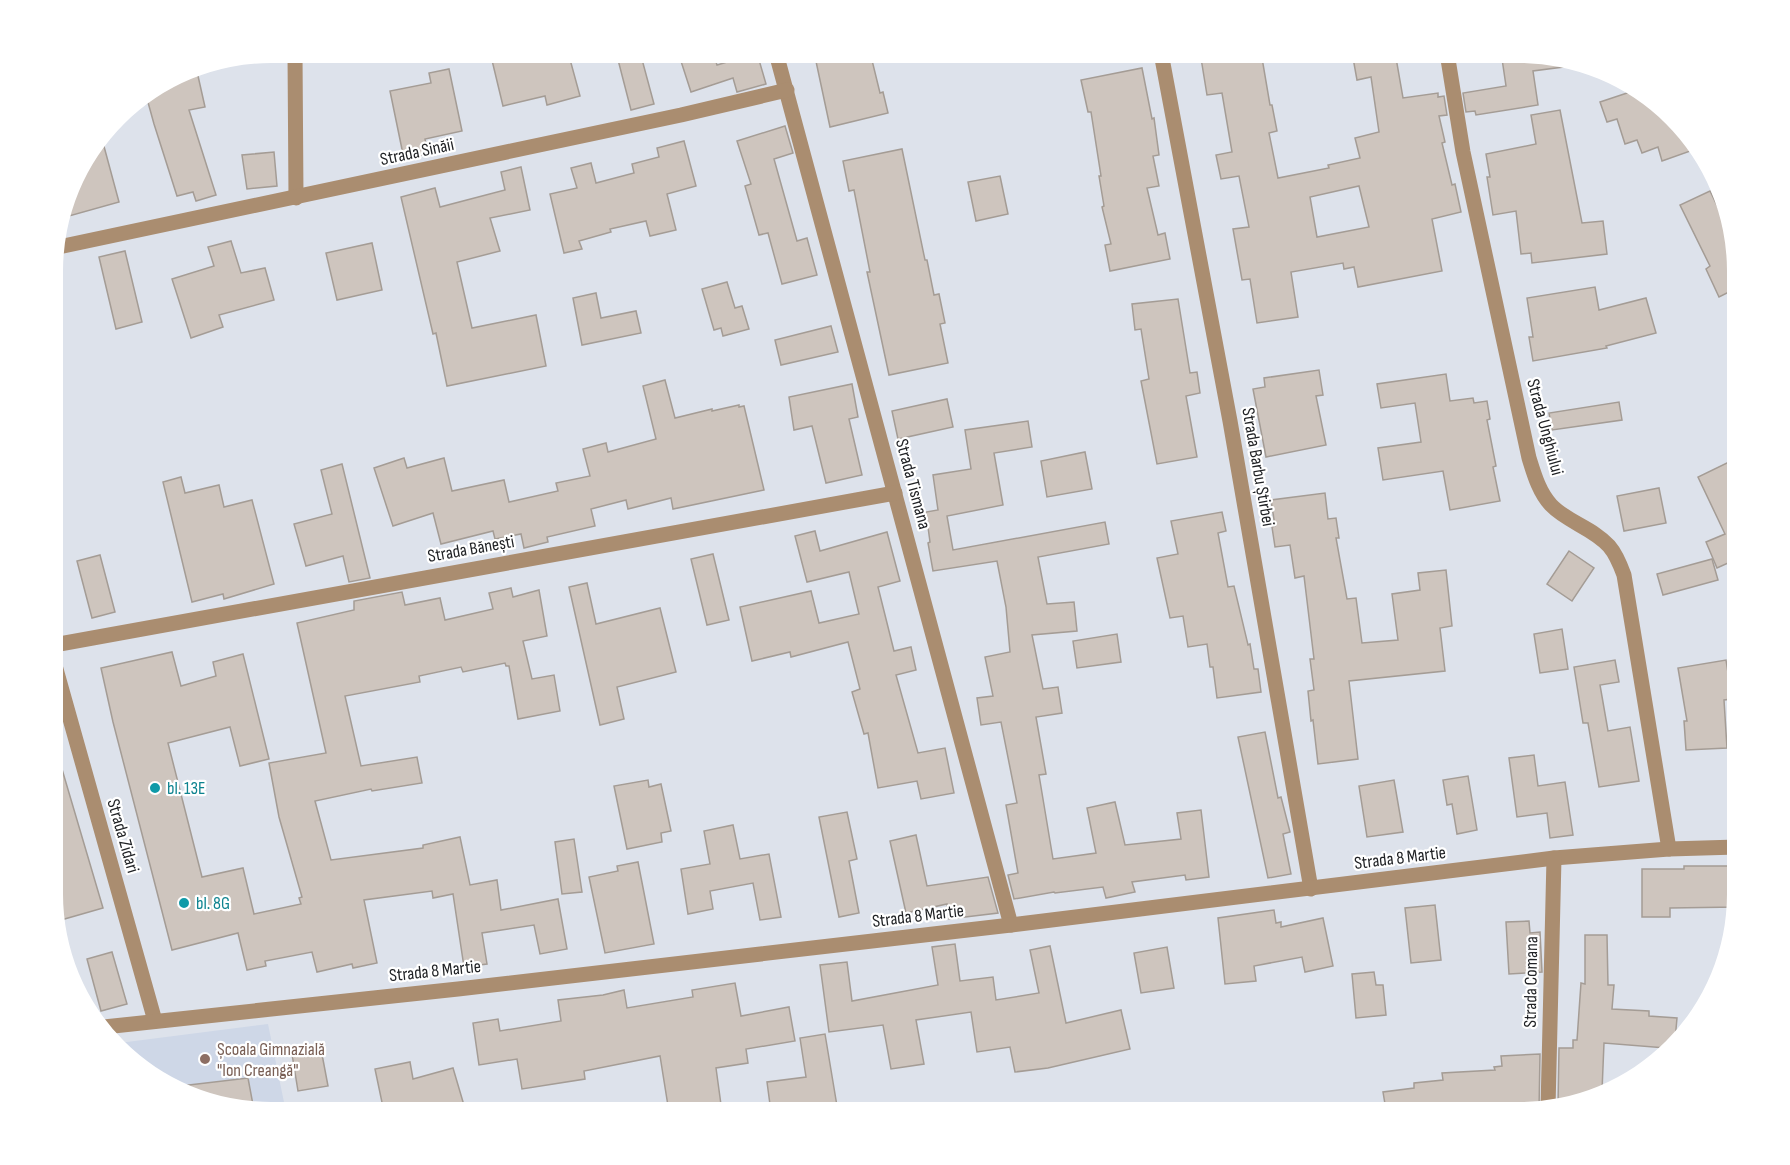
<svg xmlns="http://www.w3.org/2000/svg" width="1790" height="1165" viewBox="0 0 1790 1165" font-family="'Sofia Sans Condensed',sans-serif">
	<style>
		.built { fill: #ced7e7 }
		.building { fill: #cec5be; stroke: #a49c95; stroke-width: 1.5; fill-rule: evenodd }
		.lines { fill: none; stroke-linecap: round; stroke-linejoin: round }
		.minor { stroke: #aa8d70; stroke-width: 15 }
		.culture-dot { fill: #0f9aa8; stroke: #fff; stroke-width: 2 }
		.education-dot { fill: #8d6e63; stroke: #fff; stroke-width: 2 }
		.labels { text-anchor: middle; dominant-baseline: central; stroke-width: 4.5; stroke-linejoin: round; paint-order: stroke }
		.street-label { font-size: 18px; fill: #202225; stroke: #fff }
		.culture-label { font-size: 18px; fill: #0d838f; stroke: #fff; text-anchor: start }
		.education-label { font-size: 18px; fill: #785e54; stroke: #fff; text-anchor: start }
	</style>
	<rect width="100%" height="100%" fill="#dde2eb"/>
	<polygon class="built" points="268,1024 286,1112 270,1112 201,1101 149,1076 119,1043"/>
	<g class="building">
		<polygon points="490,52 568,52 580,96 547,105 545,96 503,106"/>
		<polygon points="616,52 640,52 654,104 631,110"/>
		<polygon points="678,52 713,52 717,65 757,53 766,84 737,92 733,78 691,92"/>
		<polygon points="814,52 870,52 880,93 883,92 888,113 830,127"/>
		<path d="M 1200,52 L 1261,52 L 1270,105 L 1272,105 L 1277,131 L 1269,133 L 1278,178 L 1329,168 L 1328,165 L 1360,158 L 1355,138 L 1379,132 L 1371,77 L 1357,80 L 1353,58 L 1395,52 L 1403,98 L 1438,93 L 1438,97 L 1444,96 L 1447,115 L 1439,116 L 1445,142 L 1442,143 L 1452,185 L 1455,184 L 1461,212 L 1432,219 L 1442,271 L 1358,287 L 1354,267 L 1344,269 L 1343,263 L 1291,272 L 1298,317 L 1257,323 L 1250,279 L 1242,280 L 1233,229 L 1249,227 L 1239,176 L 1221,179 L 1216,155 L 1232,152 L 1222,93 L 1207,95 ZM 1359,186 L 1369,227 L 1317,237 L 1310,197 Z"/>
		<polygon points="1501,52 1520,52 1571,61 1571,66 1533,71 1538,105 1476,115 1475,111 1466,112 1463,93 1506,86"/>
		<polygon points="196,67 205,107 189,110 216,195 196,201 193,192 177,196 154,124 146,95 188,69"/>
		<polygon points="1142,68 1152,119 1154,118 1159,155 1153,156 1159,186 1147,188 1158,235 1165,233 1170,259 1110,271 1105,245 1111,244 1102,207 1104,206 1099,176 1101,176 1091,112 1088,112 1081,80"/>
		<polygon points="449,69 462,131 425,139 428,154 404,159 390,91 431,83 429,73"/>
		<polygon points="1639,89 1641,89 1696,149 1662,161 1658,147 1642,153 1637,140 1625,144 1617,119 1607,122 1600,102"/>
		<polygon points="1560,110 1582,223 1603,221 1607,254 1532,263 1531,253 1521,254 1516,211 1493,215 1487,177 1490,177 1486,154 1536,144 1531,115"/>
		<polygon points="785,126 793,153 774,159 797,241 807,238 817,275 782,284 768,233 759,235 745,186 751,184 737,141"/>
		<polygon points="102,139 119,202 62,218 75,174"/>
		<polygon points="684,141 696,186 667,194 676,230 650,236 646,221 610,229 611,232 579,241 582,249 564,253 550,194 577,188 571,168 591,163 596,183 634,173 632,164 659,157 657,148"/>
		<polygon points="902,149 925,260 927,260 934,295 939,294 945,323 940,324 948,363 889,375 867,272 870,272 854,190 849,191 843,161"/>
		<polygon points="274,152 277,186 247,189 242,155"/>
		<polygon points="521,167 530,210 490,218 500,251 457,262 472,328 536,315 546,366 447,386 436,333 433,334 401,197 435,188 440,207 505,190 501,172"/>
		<polygon points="1000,176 1008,214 976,221 968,182"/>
		<polygon points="1710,191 1729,230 1737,257 1737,288 1719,297 1706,269 1710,266 1680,205"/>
		<polygon points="231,241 241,273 265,268 274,300 219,315 223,327 191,338 172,279 214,266 208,247"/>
		<polygon points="372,243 382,290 337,300 326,253"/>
		<polygon points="125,251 142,322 116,329 99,257"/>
		<polygon points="727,282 735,308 742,306 749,329 723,336 721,328 714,330 702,289"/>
		<polygon points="1595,287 1599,310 1646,298 1656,333 1606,346 1607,348 1533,361 1529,337 1533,337 1527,298"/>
		<polygon points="596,293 601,318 636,311 641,333 582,345 573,298"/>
		<polygon points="1178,299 1190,373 1197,372 1200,393 1186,396 1197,457 1157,464 1141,381 1149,379 1141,329 1135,330 1132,304"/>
		<polygon points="831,326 838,352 781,365 775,340"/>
		<polygon points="1319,370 1323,395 1316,396 1326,445 1266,457 1253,389 1265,387 1264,378"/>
		<polygon points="1446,374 1450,401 1473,398 1474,403 1487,401 1490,419 1487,420 1496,466 1493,467 1500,501 1450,510 1443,471 1383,480 1378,448 1421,442 1415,403 1381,408 1377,384"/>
		<polygon points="665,380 675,418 712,409 712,411 739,405 739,407 744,406 764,490 673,509 671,498 628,509 626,500 591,509 595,526 547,537 548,542 524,548 521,534 495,539 493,531 441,544 433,513 393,526 374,468 404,458 407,468 444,458 452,491 504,480 509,502 558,491 556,483 590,476 583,449 606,443 608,452 656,439 643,386"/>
		<polygon points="852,384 858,417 849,419 862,475 826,483 812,426 794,430 789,397"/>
		<polygon points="947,399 953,427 898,439 892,411"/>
		<polygon points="1619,402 1622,420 1552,430 1549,413"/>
		<polygon points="1028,421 1032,447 994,453 1003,505 947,516 953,550 1105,522 1109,544 1038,557 1047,604 1074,602 1077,631 1032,635 1043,689 1058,687 1062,713 1036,717 1046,774 1039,775 1053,859 1096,853 1087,808 1115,802 1125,845 1181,839 1177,813 1201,810 1209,877 1186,880 1185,875 1132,882 1135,892 1106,898 1103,887 1055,893 1054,892 1014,899 1008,875 1018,873 1006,805 1017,803 1001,722 981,725 977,698 993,696 985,657 1010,652 1006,607 997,561 933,571 928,543 930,542 926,512 938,510 933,475 971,469 965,430"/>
		<polygon points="1085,452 1092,489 1047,497 1041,461"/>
		<polygon points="1731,461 1737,474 1737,559 1717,568 1706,542 1725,534 1698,477"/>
		<polygon points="342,464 370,578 349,582 343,556 306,566 294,524 332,514 321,470"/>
		<polygon points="181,477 185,493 219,485 224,507 252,500 274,584 224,599 223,594 192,602 163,482"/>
		<polygon points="1659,488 1666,523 1624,531 1617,496"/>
		<polygon points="1325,493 1328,519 1336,518 1339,538 1336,538 1347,599 1356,598 1362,643 1398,640 1392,594 1420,590 1418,573 1446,570 1452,626 1440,628 1445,671 1349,681 1358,759 1318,764 1313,720 1311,721 1308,691 1314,690 1310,659 1314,659 1304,576 1295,578 1290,545 1275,547 1272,527 1275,526 1271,500"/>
		<polygon points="1222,512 1226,531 1218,533 1228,587 1234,586 1248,645 1250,644 1254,669 1258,669 1261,692 1217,698 1213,667 1210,667 1207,644 1188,647 1183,616 1170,618 1157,558 1178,554 1171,521"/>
		<polygon points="815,531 820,551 887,532 900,581 878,587 894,651 911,647 916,670 896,675 918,753 945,748 954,793 921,799 917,781 878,788 868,733 864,734 852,692 860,689 848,642 791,657 790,652 752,661 740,607 811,591 819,623 859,614 849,572 807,582 795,536"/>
		<polygon points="1569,551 1594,568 1572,601 1547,584"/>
		<polygon points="713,554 729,620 707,625 691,559"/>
		<polygon points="100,555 115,612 92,618 77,561"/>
		<polygon points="1712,559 1718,580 1663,595 1657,574"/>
		<polygon points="587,583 596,624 660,608 676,672 617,687 624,719 600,725 569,587"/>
		<polygon points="511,588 513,597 539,590 547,636 523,641 532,679 554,675 560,711 518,719 509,666 506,666 505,663 463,672 461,667 419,676 420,682 345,696 361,766 417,757 422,783 372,791 371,789 315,801 331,860 423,848 423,845 460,837 470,885 497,880 501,910 558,899 567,949 540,954 534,925 482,933 487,964 464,967 453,894 433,898 432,891 364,900 377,963 353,968 352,964 317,972 312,952 265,961 266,966 247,970 238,933 172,950 113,722 101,668 172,652 181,686 216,676 213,662 243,654 269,759 240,766 230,727 168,743 202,877 243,868 254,914 301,904 299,898 302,897 279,817 269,763 326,753 297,623 354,610 354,601 402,592 405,605 440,598 445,620 493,609 489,593"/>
		<polygon points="1562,629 1568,669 1540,673 1534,634"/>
		<polygon points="1117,634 1121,662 1077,668 1073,641"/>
		<polygon points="1615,660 1619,682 1600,685 1608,731 1630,727 1639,781 1599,787 1588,723 1583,723 1574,667"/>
		<polygon points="1726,660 1732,699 1724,700 1727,748 1686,750 1684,721 1687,721 1678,668"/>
		<polygon points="1265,732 1278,798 1281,797 1290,832 1283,834 1291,874 1268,878 1238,737"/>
		<polygon points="1534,755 1538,786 1565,782 1573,835 1550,838 1547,813 1517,817 1509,758"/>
		<polygon points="59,759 103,908 61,920 54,897 54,760"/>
		<polygon points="1468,776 1477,830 1457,834 1452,804 1447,805 1443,780"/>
		<polygon points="648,780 649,787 661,784 671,831 661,833 662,842 627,849 614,786"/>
		<polygon points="1394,780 1403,832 1367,837 1359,786"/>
		<polygon points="847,812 857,859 849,861 859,913 839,917 819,817"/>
		<polygon points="733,825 740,859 769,854 781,917 760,920 753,883 710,891 713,909 688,914 681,869 710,864 704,831"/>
		<polygon points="916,835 927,886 988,877 998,913 949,919 947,904 906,913 890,841"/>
		<polygon points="574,839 582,892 562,894 555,842"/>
		<polygon points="638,862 654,944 605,953 589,877 618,871 617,866"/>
		<polygon points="1684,866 1737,866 1737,907 1670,908 1670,917 1642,917 1642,869 1684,869"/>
		<polygon points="1435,905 1441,960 1411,963 1405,908"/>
		<polygon points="1274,910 1276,923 1281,922 1281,927 1323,918 1333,966 1305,972 1302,957 1254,966 1256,981 1225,984 1218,918"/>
		<polygon points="1529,921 1530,933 1540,932 1542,972 1509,974 1506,922"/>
		<polygon points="1585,935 1607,935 1608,985 1614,985 1612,1009 1649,1011 1649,1016 1677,1018 1675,1040 1666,1048 1604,1043 1602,1091 1558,1105 1559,1048 1573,1048 1573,1040 1577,1040 1581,983 1585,984"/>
		<polygon points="955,944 960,981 993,977 996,1000 1039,993 1030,950 1050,946 1066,1023 1121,1010 1130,1049 1048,1068 1015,1072 1010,1047 977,1052 971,1012 916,1020 924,1064 891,1069 883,1025 829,1032 820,965 847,962 852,1001 938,985 932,947"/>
		<polygon points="1167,947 1174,988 1141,993 1134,953"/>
		<polygon points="112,952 127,1004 101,1011 87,959"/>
		<polygon points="1374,972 1376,985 1383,985 1386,1015 1356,1018 1352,974"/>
		<polygon points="735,983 741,1016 789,1007 795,1041 746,1049 748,1063 716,1068 722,1112 669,1112 660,1056 584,1071 585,1079 522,1089 517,1059 479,1065 473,1023 498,1019 500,1031 561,1021 558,1000 603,995 624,990 627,1008 693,997 692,990"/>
		<polygon points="825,1034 838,1112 771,1112 767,1082 806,1077 800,1038"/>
		<polygon points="321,1049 328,1086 298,1091 292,1054"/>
		<polygon points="1540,1054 1539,1110 1533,1112 1413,1112 1413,1108 1386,1110 1383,1092 1414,1088 1414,1083 1443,1080 1442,1073 1495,1070 1494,1067 1502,1066 1501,1056"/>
		<polygon points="410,1062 413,1079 453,1068 466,1112 384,1112 375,1069"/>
		<polygon points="248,1078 254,1110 201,1101 172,1087"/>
	</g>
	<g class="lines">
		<g class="minor">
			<polyline points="295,53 296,198"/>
			<polyline points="776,53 1011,925"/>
			<polyline points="1161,53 1230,421 1311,889"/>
			<path d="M 1447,53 L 1463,152 L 1529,458 C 1534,474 1539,492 1551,505 C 1567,522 1593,528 1609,546 C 1616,554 1620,564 1624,575 L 1669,849"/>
			<polyline points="54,248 681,115 787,90"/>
			<polyline points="54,645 895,493"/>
			<polyline points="54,662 155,1021"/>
			<polyline points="104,1027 458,989 1011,925 1554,858 1669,849 1737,847"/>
			<polyline points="1548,1108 1554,858"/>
		</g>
	</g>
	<g class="culture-dot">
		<circle cx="155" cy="788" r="6"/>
		<circle cx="184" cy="903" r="6"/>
	</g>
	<circle class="education-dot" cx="205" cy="1059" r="6"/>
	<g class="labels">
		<g class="street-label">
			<text transform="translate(417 152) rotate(-12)">Strada Sinăii</text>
			<text transform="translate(1545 427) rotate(75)">Strada Unghiului</text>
			<text transform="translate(1258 467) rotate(80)">Strada Barbu Știrbei</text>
			<text transform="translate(913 484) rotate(75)">Strada Tismana</text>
			<text transform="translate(471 549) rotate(-10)">Strada Bănești</text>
			<text transform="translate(123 836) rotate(74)">Strada Zidari</text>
			<text transform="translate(1400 858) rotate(-7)">Strada 8 Martie</text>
			<text transform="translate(918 916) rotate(-7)">Strada 8 Martie</text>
			<text transform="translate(435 971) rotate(-6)">Strada 8 Martie</text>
			<text transform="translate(1531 982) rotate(-89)">Strada Comana</text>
		</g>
		<g class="culture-label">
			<text x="167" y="788">bl. 13E</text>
			<text x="196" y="903">bl. 8G</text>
		</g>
		<g class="education-label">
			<text x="217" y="1049">Școala Gimnazială<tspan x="217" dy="21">"Ion Creangă"</tspan></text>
		</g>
	</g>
	<path d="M0 0H1790V1165H0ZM271 63H1519A208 208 0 0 1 1727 271V894A208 208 0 0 1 1519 1102H271A208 208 0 0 1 63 894V271A208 208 0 0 1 271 63Z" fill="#fff" fill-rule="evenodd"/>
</svg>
